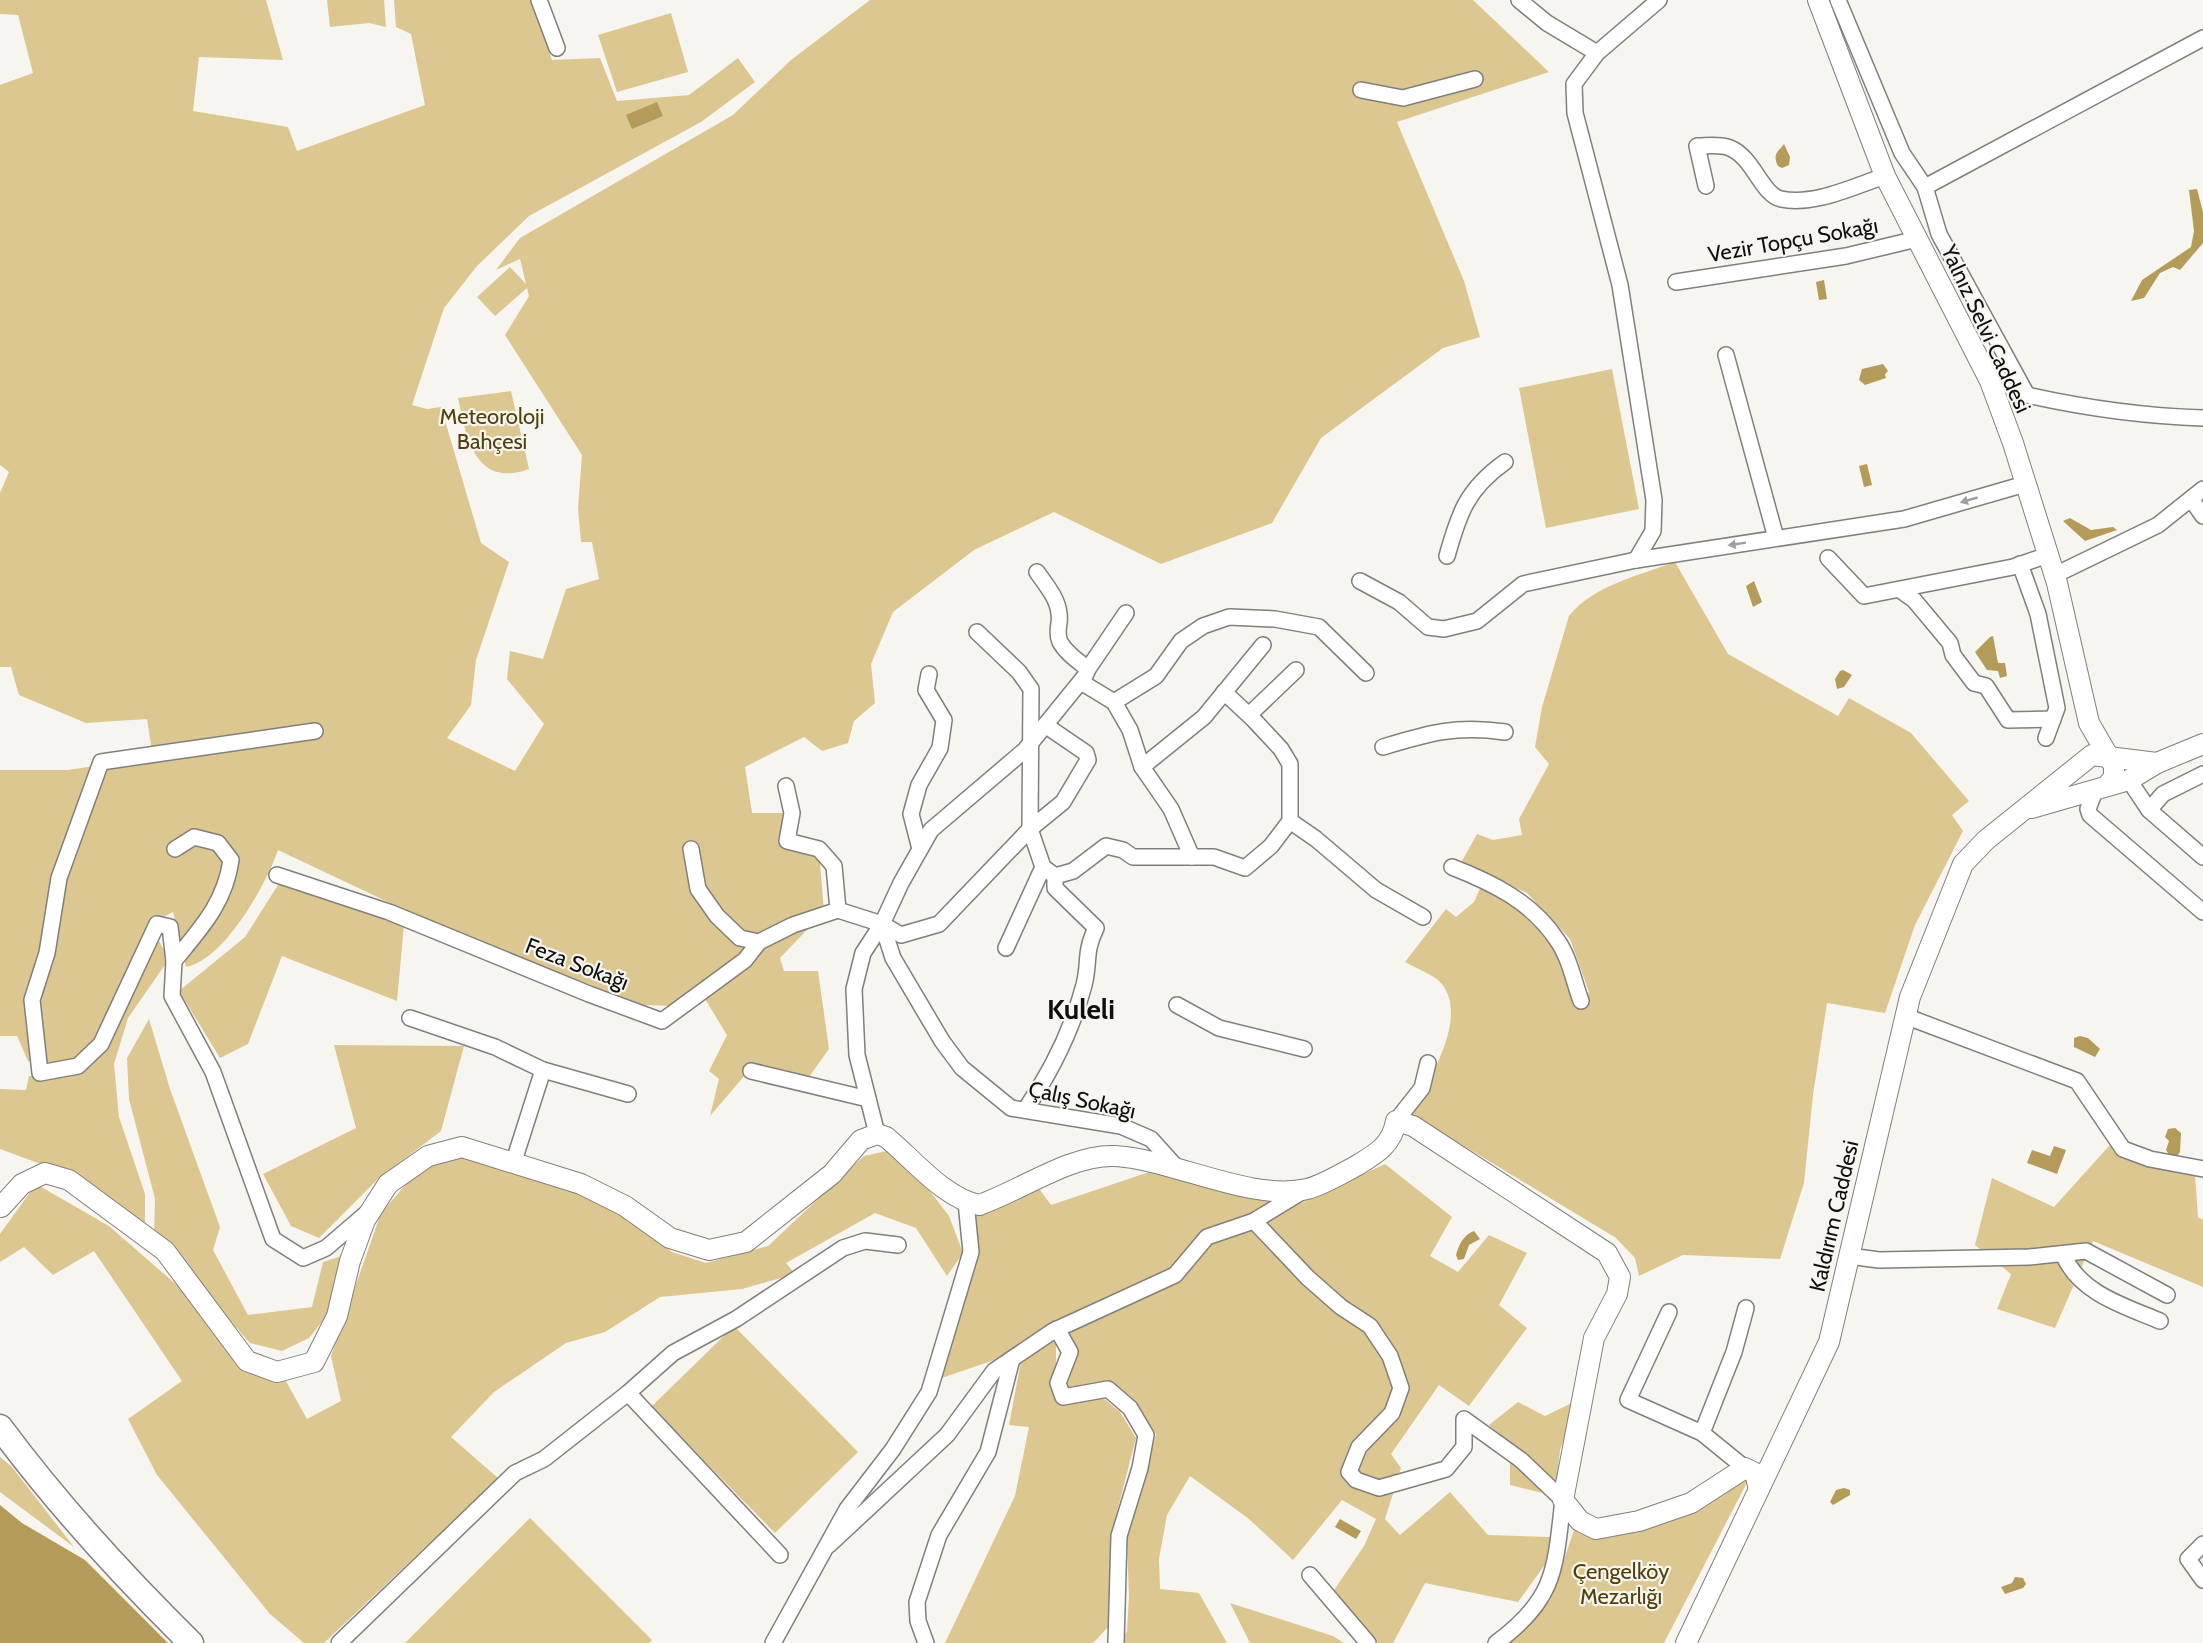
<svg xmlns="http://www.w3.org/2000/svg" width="2203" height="1643" viewBox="0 0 2203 1643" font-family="Cabin,sans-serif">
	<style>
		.green { fill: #ddc790 }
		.water { fill: #b59b5a }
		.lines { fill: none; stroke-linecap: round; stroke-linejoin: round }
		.minor-casing { stroke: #807f7b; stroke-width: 18 }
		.tertiary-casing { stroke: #807f7b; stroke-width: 22 }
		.primary-casing { stroke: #807f7b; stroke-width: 27 }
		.minor { stroke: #fff; stroke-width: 15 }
		.tertiary { stroke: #fff; stroke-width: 20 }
		.primary { stroke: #fff; stroke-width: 24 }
		.oneway { fill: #9f9f9e }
		.labels { text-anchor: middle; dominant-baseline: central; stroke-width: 4.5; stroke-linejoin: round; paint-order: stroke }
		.street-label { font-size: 22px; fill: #100f0d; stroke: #f6f5f0 }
		.park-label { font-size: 22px; fill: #52400a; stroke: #f6f5f0 }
		.district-label { font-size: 28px; font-weight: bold; fill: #100f0d; stroke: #f6f5f0 }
	</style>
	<rect width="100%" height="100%" fill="#f6f5f0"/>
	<g class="green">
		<path d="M 0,0 L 266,0 L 283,60 L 199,57 L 193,111 L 288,127 L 297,151 L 425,105 L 411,34 L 396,27 L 394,0 L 531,0 L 552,60 L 600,58 L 617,101 L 689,95 L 738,58 L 755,82 L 701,122 L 529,216 L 477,266 L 444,308 L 412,405 L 427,409 L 441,407 L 481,543 L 509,562 L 476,660 L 471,705 L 447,738 L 515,771 L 544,724 L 507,679 L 510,651 L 543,659 L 566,589 L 599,579 L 592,542 L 581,542 L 578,508 L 582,455 L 505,335 L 529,296 L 527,288 L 495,316 L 477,297 L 510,267 L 526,284 L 520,259 L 496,270 L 520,238 L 733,115 L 791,60 L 870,0 L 1473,0 L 1549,72 L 1397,122 L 1464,281 L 1480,337 L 1443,348 L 1321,438 L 1272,523 L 1161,564 L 1054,512 L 974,550 L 893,612 L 871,664 L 875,703 L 854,721 L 848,743 L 822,751 L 804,737 L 745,767 L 752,813 L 786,813 L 783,838 L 819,850 L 824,912 L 780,958 L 784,971 L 818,971 L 829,1049 L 801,1088 L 746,1074 L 710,1116 L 719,1079 L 709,1071 L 727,1035 L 699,989 L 673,1006 L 645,1005 L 464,938 L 278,850 C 266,885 224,960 186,967 L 173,912 L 158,920 C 140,955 97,1066 55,1067 C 47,1067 36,1063 28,1061 L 17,1036 L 0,1036 L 0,770 L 68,770 L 153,757 L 147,719 L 86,723 L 19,695 L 11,667 L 0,667 L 0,493 L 9,472 L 0,465 L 0,85 L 33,73 L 18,15 L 0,14 Z"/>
		<polygon points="327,0 384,0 386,27 369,23 330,27"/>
		<polygon points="671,13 688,72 617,92 598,35"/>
		<polygon points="1612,369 1639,509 1546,528 1519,388"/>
		<path d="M 511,391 L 529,469 C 475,489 466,436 458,398 Z"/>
		<path d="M 1675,562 L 1728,654 L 1838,716 L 1849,698 L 1911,733 L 1969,801 L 1952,815 L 1963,831 L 1915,925 L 1885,1013 L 1827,1003 L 1813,1095 L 1804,1183 L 1780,1259 L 1683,1255 L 1639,1276 L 1635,1258 L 1616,1238 L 1411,1114 C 1428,1081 1469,1019 1442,984 C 1435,975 1415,968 1405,962 L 1446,909 L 1456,917 L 1474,902 L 1482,884 C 1505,899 1530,916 1548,938 C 1562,954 1567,983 1574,1004 L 1589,992 L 1570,939 L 1527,893 L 1461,863 L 1477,834 L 1493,840 L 1522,835 L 1519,819 L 1549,764 L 1535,747 L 1542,707 L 1569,616 C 1594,585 1638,576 1675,562 Z"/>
		<polygon points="285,874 404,925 397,1001 282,956 248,1044 220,1058 179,991 245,937"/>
		<polygon points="159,941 169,959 128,1018 114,1064 119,1117 145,1194 145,1227 65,1173 0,1149 0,1089 26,1090 29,1076 70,1075 101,1054 141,966"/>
		<polygon points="149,1019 170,1089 220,1227 213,1250 248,1315 312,1307 323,1262 348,1254 325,1318 309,1338 282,1351 250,1343 154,1236 155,1199 129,1099 127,1058"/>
		<polygon points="334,1045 464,1046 441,1131 378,1179 319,1238 291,1226 263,1174 356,1128"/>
		<polygon points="2109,1146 2195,1174 2198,1217 2203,1220 2203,1287 2093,1241 2055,1328 1997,1309 2011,1274 1975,1245 1992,1178 2054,1207"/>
		<polygon points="891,1150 922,1181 949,1216 963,1253 947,1276 916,1228 875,1213 786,1263 795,1274 742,1289 660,1297 605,1332 566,1343 494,1392 451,1437 498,1478 324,1643 304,1643 270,1614 157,1475 128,1419 182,1381 94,1251 53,1275 24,1247 0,1262 0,1234 36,1184 109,1226 187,1294 249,1363 283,1376 307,1419 341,1401 331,1356 381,1213 435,1151 524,1170 617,1211 672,1252 706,1263 768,1246 864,1156"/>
		<polygon points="1385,1164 1452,1217 1430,1256 1458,1272 1489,1235 1527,1253 1499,1305 1527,1328 1469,1406 1439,1385 1391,1454 1401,1468 1385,1519 1400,1535 1450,1492 1488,1535 1550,1537 1549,1559 1518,1602 1425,1583 1393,1643 1378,1643 1332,1593 1364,1546 1376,1519 1342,1500 1293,1560 1249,1519 1190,1476 1167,1515 1159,1559 1160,1589 1199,1593 1227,1643 1121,1643 1127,1631 1129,1596 1127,1540 1156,1434 1137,1405 1108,1382 1068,1390 1064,1382 1076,1355 1067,1330 1177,1281 1211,1245"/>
		<polygon points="1155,1170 1284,1197 1253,1217 1204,1233 1169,1272 1006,1356 936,1380 979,1251 970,1208 1037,1186 1051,1205"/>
		<polygon points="734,1326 858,1452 775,1533 651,1407"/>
		<polygon points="1056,1340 1056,1401 1103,1398 1120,1412 1136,1438 1110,1539 1110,1625 1093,1643 945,1643 1015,1496 1029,1427 1009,1425 1021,1361"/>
		<polygon points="1578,1400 1560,1450 1555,1496 1510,1485 1510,1444 1489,1425 1518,1402 1545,1416"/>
		<polygon points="0,1457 12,1467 74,1547 0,1492"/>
		<polygon points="1755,1467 1664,1643 1495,1643 1550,1601 1574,1530 1659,1518"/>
		<polygon points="530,1518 652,1640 649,1643 405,1643"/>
		<polygon points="1230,1603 1333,1636 1344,1643 1250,1643"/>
	</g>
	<g class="water">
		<polygon points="657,102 663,116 632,129 626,115"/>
		<path d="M 1784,144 L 1790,157 L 1789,165 L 1782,168 L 1778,166 C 1772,154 1778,152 1784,144 Z"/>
		<polygon points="2197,189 2203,212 2203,243 2180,270 2173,267 2160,273 2144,298 2131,301 2142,280 2191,247 2194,231 2189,190"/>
		<polygon points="1824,280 1827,299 1819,300 1816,282"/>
		<polygon points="1883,364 1888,371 1885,374 1886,378 1865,385 1859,380 1862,369"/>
		<polygon points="1867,464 1872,485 1864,487 1859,466"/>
		<polygon points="2070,518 2091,530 2113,527 2117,530 2085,541 2063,521"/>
		<polygon points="1754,581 1762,602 1753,607 1746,586"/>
		<polygon points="1993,636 1998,663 2005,663 2007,676 2000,678 1998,671 1987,670 1975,652 1990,637"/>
		<polygon points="1843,670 1852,675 1844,687 1837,689 1835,679 1840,671"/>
		<polygon points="2080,1036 2088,1038 2100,1049 2095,1057 2074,1047 2074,1038"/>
		<polygon points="2175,1128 2181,1133 2180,1152 2176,1158 2171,1158 2166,1150 2169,1141 2165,1137 2168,1129"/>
		<polygon points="2054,1146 2066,1150 2057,1174 2027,1163 2032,1150 2050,1156"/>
		<path d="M 1474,1231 L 1480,1239 L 1469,1245 L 1464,1259 L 1458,1260 L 1456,1255 C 1459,1245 1463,1235 1474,1231 Z"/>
		<polygon points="1844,1488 1850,1490 1850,1495 1833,1505 1830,1502 1836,1490"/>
		<polygon points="0,1505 22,1523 85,1560 168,1643 0,1643"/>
		<polygon points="1340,1519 1361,1531 1356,1539 1335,1527"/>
		<polygon points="2015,1577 2023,1578 2026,1584 2023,1588 2005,1594 2001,1587 2012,1583"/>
	</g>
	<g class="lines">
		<g class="minor-casing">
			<g id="minor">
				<polyline points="539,0 557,48"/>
				<polyline points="1519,0 1547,23 1597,53"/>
				<polyline points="1838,0 1902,153 1925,187 2203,38"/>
				<polyline points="1361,90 1403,98 1475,79"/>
				<path d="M 1706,186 L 1697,146 C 1707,146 1721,144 1730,148 C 1753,157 1762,195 1781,199 C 1815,206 1854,186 1885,176"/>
				<path d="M 1925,187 L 1939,234 L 2027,395 C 2085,408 2143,416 2203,418"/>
				<polyline points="1676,282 1846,256 1917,239"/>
				<polyline points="1726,355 1776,538"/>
				<polyline points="2191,499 2203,516"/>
				<path d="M 1447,556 C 1459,513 1467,489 1505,462"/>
				<polyline points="1828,558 1864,596 2013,567 2048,555"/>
				<polyline points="1636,560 1653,531 1654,500 1620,285 1575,113 1574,84 1597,53 1659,0"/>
				<polyline points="2020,564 2038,614 2057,708 2046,738"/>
				<polyline points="2055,575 2158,525 2203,489"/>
				<polyline points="1360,581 1399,602 1428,627 1444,629 1477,621 1523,584 1636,560 1904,519 2025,484"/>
				<polyline points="1900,590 1914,600 1950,643 1953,655 1974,683 1986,686 2008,720 2053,719"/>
				<polyline points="977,632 1019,672 1031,689 1030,829 1043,867 1055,876 1073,871 1106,846 1123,850 1133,857 1214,857 1245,868 1271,846 1290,821 1290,764 1281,749 1253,719 1224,692"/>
				<polyline points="1088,669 1126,613"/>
				<polyline points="1081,682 1114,702 1130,730 1142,767 1171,809 1192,857"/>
				<polyline points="1114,702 1156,676 1181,641 1203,626 1229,617 1275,619 1319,627 1366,673"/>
				<polyline points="1249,715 1296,670"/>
				<path d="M 1383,747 C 1429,733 1456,725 1505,732"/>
				<polyline points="1142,767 1204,717 1263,645"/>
				<polyline points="2129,780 2149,810 2203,857"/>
				<polyline points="786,786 792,813 787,841 819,849 834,866 838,910 882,924 901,935 939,924 1030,829 1063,802 1088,760 1086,753 1045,725"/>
				<polyline points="2096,788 2088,809 2090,815 2203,912"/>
				<polyline points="2149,810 2163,794 2203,774"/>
				<polyline points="1290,821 1316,839 1376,890 1423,917"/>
				<path d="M 175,849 L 194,837 L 218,843 L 231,860 C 225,903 201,928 174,961 L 170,927 L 157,924 L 101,1044 L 78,1066 L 40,1073 L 32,1000 L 47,953 L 59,878 L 101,762 L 315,731"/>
				<polyline points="691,849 698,889 717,916 740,938 759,942"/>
				<polyline points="920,849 911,814 919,785 940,748 944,720 926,690 929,674"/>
				<path d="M 1452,867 C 1493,883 1532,902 1557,940 C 1569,956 1574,982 1581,1001"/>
				<polyline points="277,875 389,912 589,994 662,1021 745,960 759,942 793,925 838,910"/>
				<polyline points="882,924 893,958 942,1041 962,1068 1011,1108 1121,1126 1151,1139 1178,1169"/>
				<polyline points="1006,948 1043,867"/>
				<polyline points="174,961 172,996 213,1072 273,1239 303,1258 326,1248 368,1212"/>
				<polyline points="1177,1005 1219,1028 1304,1049"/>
				<polyline points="1905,1016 2077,1081 2123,1149 2150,1159 2203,1169"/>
				<polyline points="410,1018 495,1047 543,1070"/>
				<polyline points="751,1071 868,1099"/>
				<path d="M 1025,1110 C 1051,1072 1072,1030 1084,985 C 1090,961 1084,953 1096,928 L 1055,888 L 1055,876"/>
				<polyline points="1396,1121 1422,1088 1428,1063"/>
				<path d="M 877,1134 L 857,1055 L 854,989 L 863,953 L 882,924 L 901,883 L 931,830 L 1025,750 L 1085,676 L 1088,669 C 1078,661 1066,653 1060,642 C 1055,631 1061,624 1059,614 C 1058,598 1045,584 1037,572"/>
				<polyline points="513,1164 543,1070 628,1094"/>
				<path d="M 1254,1221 L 1308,1278 L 1341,1307 L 1370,1326 L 1390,1356 L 1401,1388 L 1392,1413 L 1359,1447 L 1349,1472 L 1356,1480 L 1379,1488 L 1446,1469 L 1464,1447 L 1464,1419 L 1521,1460 L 1563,1500 C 1555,1569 1556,1599 1496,1643"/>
				<path d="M 2063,1254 C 2079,1293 2124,1306 2160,1321"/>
				<polyline points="1849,1256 1879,1260 2029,1257 2086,1251 2167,1295"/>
				<polyline points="1669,1312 1628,1400 1702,1433 1745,1468"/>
				<polyline points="1057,1329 1070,1352 1058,1383 1063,1397 1108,1389 1130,1408 1146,1435 1140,1468 1119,1536 1116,1643"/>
				<polyline points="1702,1433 1734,1352 1746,1308"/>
				<polyline points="2203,1544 2188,1559 2203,1580"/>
				<polyline points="829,1545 947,1435 994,1371 1053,1331 1175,1275 1207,1237 1254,1221 1303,1191"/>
				<polyline points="780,1555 628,1393 673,1353 736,1319 843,1248 865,1241 898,1245"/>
				<polyline points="1310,1575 1368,1643"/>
				<polyline points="339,1643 515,1473 544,1459 628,1393"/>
				<polyline points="773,1643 847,1509 893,1449 929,1392 971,1252 966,1202"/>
				<polyline points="926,1643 918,1621 917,1602 939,1535 988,1452 1012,1359"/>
			</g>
		</g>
		<g class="tertiary-casing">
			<g id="tertiary">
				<polyline points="1818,0 1885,176 1990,381 2013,443 2057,583 2089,723 2114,766 2114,777 2107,786"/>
				<polyline points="2032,808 2129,780 2157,763 2203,744"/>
				<path d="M 1,1207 L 22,1184 L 45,1173 L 69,1180 L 165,1251 L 247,1361 L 277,1372 L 314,1362 L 337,1316 L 350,1261 L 365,1220 L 388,1184 L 428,1156 L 462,1147 L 581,1184 L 625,1206 L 670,1238 L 709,1250 L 746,1242 L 832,1174 L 861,1140 L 877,1134 L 886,1137 C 914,1160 944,1198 979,1205 C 1020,1191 1071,1154 1115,1156 C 1172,1159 1251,1202 1307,1189 C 1323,1185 1341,1174 1356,1166 C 1376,1154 1392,1145 1396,1121 L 1413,1126 L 1607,1253 L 1620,1277 L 1617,1294 L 1594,1338 L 1563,1500 L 1580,1521 L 1596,1529 L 1639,1521 L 1691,1503 L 1745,1468 L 1755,1473 L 1759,1489"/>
				<polyline points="1686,1643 1829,1342 1910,997 1963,864 1986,840 2092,755 2157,763"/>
			</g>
		</g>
		<g class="primary-casing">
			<path id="primary" d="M 0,1427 C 57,1504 123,1576 191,1643"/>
		</g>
		<use href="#minor" class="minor"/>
		<use href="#tertiary" class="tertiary"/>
		<use href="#primary" class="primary"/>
	</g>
	<defs><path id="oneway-solid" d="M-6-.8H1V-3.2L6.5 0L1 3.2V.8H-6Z" transform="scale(1.5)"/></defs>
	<g class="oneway">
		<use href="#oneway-solid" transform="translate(1969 500) rotate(164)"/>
		<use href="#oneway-solid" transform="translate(1737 544) rotate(171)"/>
	</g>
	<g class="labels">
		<g class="street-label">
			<text transform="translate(1793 240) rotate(-10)">Vezir Topçu Sokağı</text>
			<text transform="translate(1986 329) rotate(65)">Yalnız Selvi Caddesi</text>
			<text transform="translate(577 964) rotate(21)">Feza Sokağı</text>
			<text transform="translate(1082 1100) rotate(12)">Çalış Sokağı</text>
			<text transform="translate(1834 1216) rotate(-77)">Kaldırım Caddesi</text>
		</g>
		<g class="park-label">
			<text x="492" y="416">Meteoroloji<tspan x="492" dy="25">Bahçesi</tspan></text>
			<text x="1621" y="1571">Çengelköy<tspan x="1621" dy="25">Mezarlığı</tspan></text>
		</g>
		<g class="district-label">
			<text x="1081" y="1009">Kuleli</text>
		</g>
	</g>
</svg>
